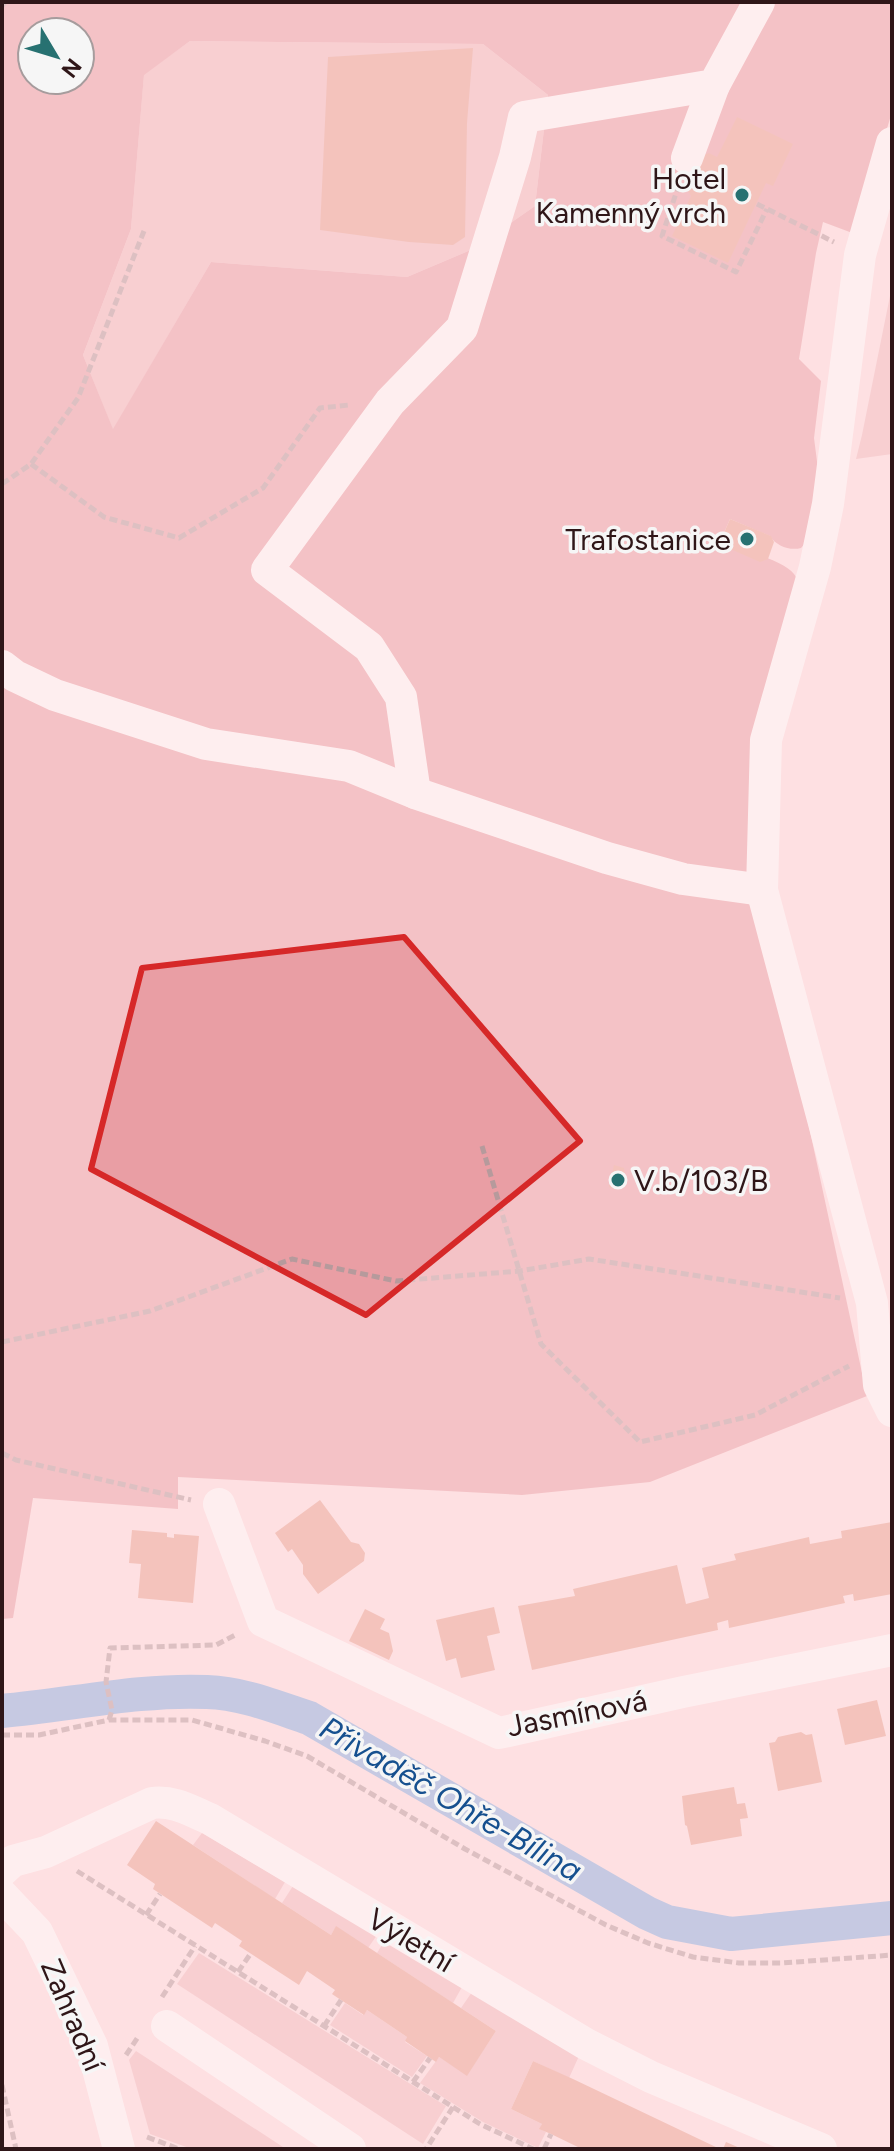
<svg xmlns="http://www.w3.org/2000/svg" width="894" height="2151" viewBox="0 0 894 2151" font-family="Figtree,sans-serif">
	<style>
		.green { fill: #f1babd }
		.forest { fill: #e99ea4; fill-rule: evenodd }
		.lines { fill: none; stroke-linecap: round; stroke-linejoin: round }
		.canal { stroke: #83ade2; stroke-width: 34 }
		.building { fill: #e8a18f }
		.path { stroke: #b69a9c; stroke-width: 5; stroke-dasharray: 8 4; stroke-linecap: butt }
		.minor { stroke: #fff; stroke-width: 32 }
		.marked { fill: none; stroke: #d62828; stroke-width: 6; stroke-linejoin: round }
		.poi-dot { fill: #277171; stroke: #f6f6f6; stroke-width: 3 }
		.labels { text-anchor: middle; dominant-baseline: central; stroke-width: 7; stroke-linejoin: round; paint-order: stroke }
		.poi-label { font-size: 30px; fill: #2f1618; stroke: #f6f6f6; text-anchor: end }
		.street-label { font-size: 30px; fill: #2f1618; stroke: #f6f6f6 }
		.water-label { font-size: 32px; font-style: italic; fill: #16508f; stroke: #f6f6f6 }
	</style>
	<rect width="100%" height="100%" fill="#fee0e2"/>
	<g class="green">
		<polygon points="190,41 483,44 548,95 535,206 473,249 407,277 211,262 113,430 83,355 131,229 144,74"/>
		<polygon points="892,286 892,454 856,459 862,435"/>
		<polygon points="202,1833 285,1882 275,1899 193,1845"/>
		<polygon points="293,1886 377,1935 368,1948 336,1927 331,1935 282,1903"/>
		<polygon points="385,1940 462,1987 453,2003 377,1953"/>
		<polygon points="199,1953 446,2106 423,2144 177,1984"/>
		<polygon points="472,1992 579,2056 569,2078 533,2061 511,2109 542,2124 540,2129 546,2132 538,2148 483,2122 420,2083 439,2057 467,2075 496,2031 461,2008"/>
		<polygon points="345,2003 363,2015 367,2010 407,2037 405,2042 427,2056 412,2077 330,2025"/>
		<polygon points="136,2051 286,2149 192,2149 150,2134 129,2060"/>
	</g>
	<path class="forest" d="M 2,2 L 892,2 L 892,112 L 855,234 L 823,222 L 816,253 L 799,359 L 821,381 L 814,438 L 819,477 L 807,541 L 801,548 C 790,551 776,546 770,536 L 730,519 L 719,544 C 737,549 788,560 796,577 C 798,581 798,585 799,589 L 765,702 L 766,927 L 867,1396 L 650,1482 L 522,1495 L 178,1477 L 178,1509 L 33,1498 L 13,1618 L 2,1619 ZM 32,32 L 80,32 L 80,80 L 32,80 ZM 190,41 L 483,44 L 548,95 L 535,206 L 473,249 L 407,277 L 211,262 L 113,429 L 83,355 L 131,229 L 144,75 Z"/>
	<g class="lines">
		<path class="canal" d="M 2,1711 C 70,1705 139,1689 207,1692 C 242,1693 276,1707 309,1718 L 647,1913 L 667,1922 L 731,1934 L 892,1918"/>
	</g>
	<g class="building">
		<polygon points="473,48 467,123 465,237 453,245 409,242 320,230 328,57"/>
		<polygon points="737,117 793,144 773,186 766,183 728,263 672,236 691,196 685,186 700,156 709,153 717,157"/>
		<polygon points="730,519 771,536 774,542 768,559 760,562 719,544"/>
		<polygon points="614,1165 624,1168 625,1176 618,1190 609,1187"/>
		<polygon points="320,1500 351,1542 359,1544 365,1553 364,1561 318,1594 303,1574 303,1565 292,1549 288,1552 275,1533"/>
		<polygon points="892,1522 892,1594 854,1601 853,1594 843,1596 845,1603 729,1628 728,1620 717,1623 718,1630 532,1670 518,1606 575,1596 573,1589 677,1565 686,1604 709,1598 702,1568 736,1560 734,1554 809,1537 810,1544 842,1538 841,1531"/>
		<polygon points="132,1530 167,1533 167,1537 174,1538 174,1534 199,1536 193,1603 138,1598 141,1564 129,1563"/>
		<polygon points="494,1607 500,1633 487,1636 495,1670 461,1678 456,1658 446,1661 436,1620"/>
		<polygon points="365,1609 385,1619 380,1629 389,1633 393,1651 389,1660 349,1641"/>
		<polygon points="877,1700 886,1736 845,1745 837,1709"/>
		<polygon points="801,1732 806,1735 812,1734 822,1782 778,1791 769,1743 775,1742 778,1737"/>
		<polygon points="734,1787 737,1804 745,1803 748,1818 740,1819 742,1836 691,1845 687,1826 685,1825 682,1796"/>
		<polygon points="156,1821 331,1935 336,1926 496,2031 467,2076 439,2057 436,2062 427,2056 405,2041 407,2037 367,2010 364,2015 341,2000 332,1994 335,1990 307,1971 299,1985 239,1946 242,1941 215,1923 212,1928 153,1889 155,1884 127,1865"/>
		<polygon points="533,2061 573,2079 720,2149 582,2149 551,2134 539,2129 542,2124 511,2109"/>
		<polygon points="726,2142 742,2149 723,2149"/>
	</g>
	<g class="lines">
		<g class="path">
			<polyline points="2,6 5,2"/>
			<polyline points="679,184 662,236 736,272 767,209"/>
			<polyline points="757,204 834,242"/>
			<polyline points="31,464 104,517 179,538 263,488 320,408 349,405"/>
			<polyline points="2,484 31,464 78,398 144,231"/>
			<polyline points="482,1146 541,1344 640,1442 755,1415 849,1366"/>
			<polyline points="2,1342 150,1311 292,1259 396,1281 520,1271 589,1259 840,1298"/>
			<polyline points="2,1453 16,1460 191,1500"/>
			<polyline points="109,1720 112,1710 106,1682 110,1648 216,1645 237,1634"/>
			<polyline points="2,1735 39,1735 109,1720 192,1720 265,1741 307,1756 465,1849 606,1925 648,1943 693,1957 739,1963 782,1963 892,1955"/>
			<polyline points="77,1871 453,2107 426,2149"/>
			<polyline points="146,1915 160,1894"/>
			<polyline points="238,1972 251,1953"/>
			<polyline points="162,1997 195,1946"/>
			<polyline points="324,2026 341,2000"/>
			<polyline points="126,2055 138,2037"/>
			<polyline points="413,2082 430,2058"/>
			<polyline points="2,2085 16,2149"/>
			<polyline points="453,2107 480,2124 533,2149"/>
			<polyline points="147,2137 179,2149"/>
			<polyline points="544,2149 551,2134"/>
		</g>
		<g class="minor">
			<polyline points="892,143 860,255 828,504 815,567 766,740 762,890 872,1303 879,1385 892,1411"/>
			<polyline points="687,158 714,85"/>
			<polyline points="2,666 15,676 55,695 206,744 349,766 415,793 607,858 683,879 762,890"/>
			<polyline points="415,793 401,697 369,647 267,570 390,402 462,328 515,157 524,117 714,85 759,2"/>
			<polyline points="219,1504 263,1621 499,1733 683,1692 892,1650"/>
			<path d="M 2,1871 L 13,1861 L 46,1852 L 152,1803 C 173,1800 191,1811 210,1819 L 586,2044 L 651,2077 L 821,2149"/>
			<polyline points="2,1895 37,1932 92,2046 119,2149"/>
			<polyline points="167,2026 350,2149"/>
		</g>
	</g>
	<path d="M0 0H894V2151H0ZM 404,937 L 580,1141 L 366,1315 L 91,1169 L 142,968 Z" fill="#fee0e2" fill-opacity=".55" fill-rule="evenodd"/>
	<path class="marked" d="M 404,937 L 580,1141 L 366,1315 L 91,1169 L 142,968 Z"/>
	<g class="poi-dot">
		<circle cx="742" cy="195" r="8"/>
		<circle cx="747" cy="539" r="8"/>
		<circle cx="618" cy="1180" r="8"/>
	</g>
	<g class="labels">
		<g class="poi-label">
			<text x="726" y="178">Hotel<tspan x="726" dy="34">Kamenný vrch</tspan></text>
			<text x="731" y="539">Trafostanice</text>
			<text x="634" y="1180" text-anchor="start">V.b/103/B</text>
		</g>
		<g class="street-label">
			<text transform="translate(577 1713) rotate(-11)">Jasmínová</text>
			<text transform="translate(411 1940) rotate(31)">Výletní</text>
			<text transform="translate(73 2015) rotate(67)">Zahradní</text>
		</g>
		<g class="water-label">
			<text transform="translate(451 1799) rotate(30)">Přivaděč Ohře-Bílina</text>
		</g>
	</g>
	<rect width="894" height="2151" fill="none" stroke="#2f1618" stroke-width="8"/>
	<g transform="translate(56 56) rotate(128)"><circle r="38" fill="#f6f6f6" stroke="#a69c9d" stroke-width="2"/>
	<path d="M0-6L14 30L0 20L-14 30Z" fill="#277171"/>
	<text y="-12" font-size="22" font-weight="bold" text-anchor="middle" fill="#2f1618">N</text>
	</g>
</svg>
